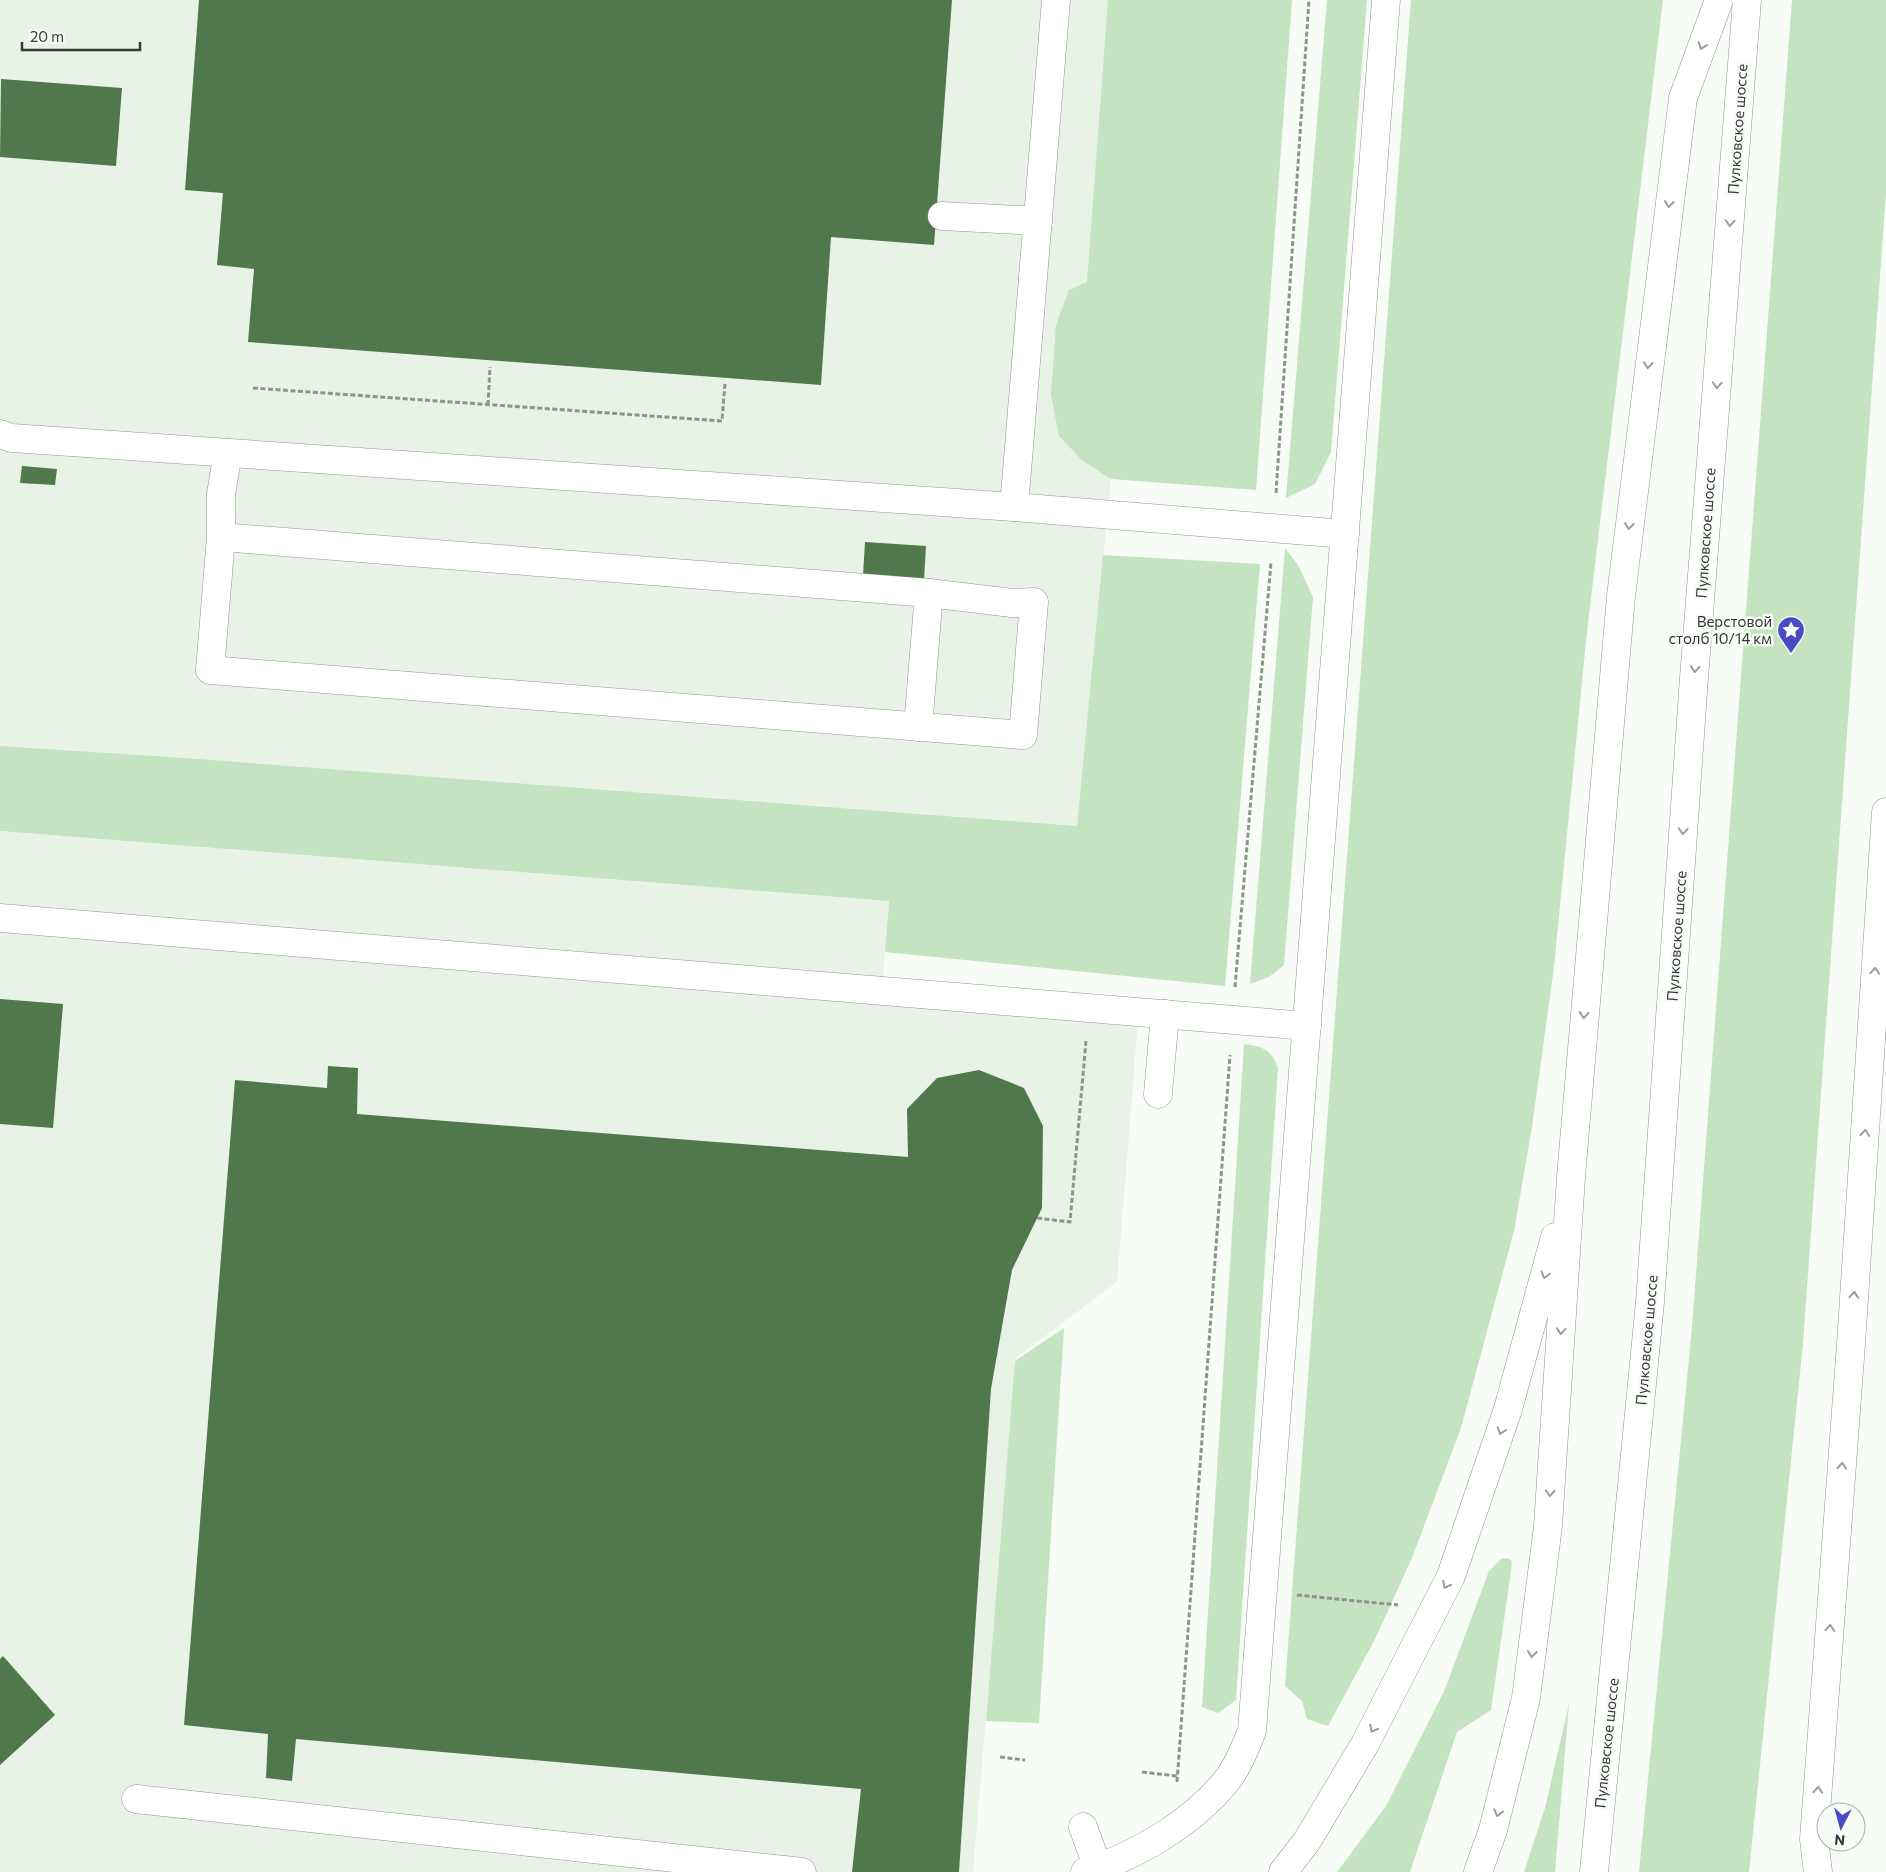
<svg xmlns="http://www.w3.org/2000/svg" width="1886" height="1872" viewBox="0 0 1886 1872" font-family="Commissioner,sans-serif">
	<style>
		.built { fill: #e8f2e6 }
		.green { fill: #c4e3c0 }
		.building { fill: #50784c }
		.lines { fill: none; stroke-linecap: round; stroke-linejoin: round }
		.minor-casing { stroke: #919590; stroke-width: 29 }
		.major-casing { stroke: #919590; stroke-width: 29 }
		.highway-casing { stroke: #919590; stroke-width: 29 }
		.path { stroke: #8f928f; stroke-width: 3; stroke-dasharray: 5 2.5; stroke-linecap: butt }
		.minor { stroke: #fff; stroke-width: 28 }
		.major { stroke: #fff; stroke-width: 28 }
		.highway { stroke: #fff; stroke-width: 28 }
		.oneway { stroke: #9b9c9b }
		.labels { text-anchor: middle; dominant-baseline: central; stroke-width: 5; stroke-linejoin: round; paint-order: stroke }
		.street-label { font-size: 15px; fill: #373937; stroke: #f7fcf6 }
		.poi-label { font-size: 15px; fill: #373937; stroke: #f7fcf6; text-anchor: end }
	</style>
	<rect width="100%" height="100%" fill="#f7fcf6"/>
	<g class="built">
		<polygon points="0,0 1147,0 1111,479 1077,826 186,758 0,746"/>
		<polygon points="0,831 889,901 882,991 1138,1022 1117,1282 1016,1358 973,1872 0,1872"/>
	</g>
	<g class="green">
		<polygon points="1108,0 1292,0 1256,490 1111,479 1083,461 1059,436 1051,395 1056,325 1069,290 1087,282"/>
		<polygon points="1327,0 1367,0 1331,452 1315,484 1286,498"/>
		<polygon points="1411,0 1663,0 1587,631 1554,967 1532,1127 1514,1231 1461,1428 1412,1558 1375,1639 1328,1726 1307,1719 1302,1701 1285,1686"/>
		<polygon points="1792,0 1886,0 1886,193 1803,1343 1749,1872 1639,1872 1692,1327"/>
		<polygon points="1285,548 1298,565 1313,597 1284,965 1269,977 1250,984"/>
		<polygon points="1103,555 1260,564 1225,986 885,952 889,901 0,831 0,746 186,758 1077,826"/>
		<path d="M 1244,1044 C 1264,1047 1271,1049 1278,1068 L 1236,1700 L 1218,1713 L 1202,1707 Z"/>
		<polygon points="1064,1328 1039,1723 986,1721 1015,1361"/>
		<polygon points="1507,1558 1512,1561 1511,1571 1491,1710 1457,1732 1410,1872 1337,1872 1386,1806 1445,1689 1489,1571 1501,1559"/>
		<polygon points="1569,1704 1555,1872 1524,1872 1545,1808"/>
	</g>
	<g class="building">
		<polygon points="199,0 952,0 934,245 831,237 821,385 248,342 254,269 217,265 223,193 185,190"/>
		<polygon points="1,79 122,88 116,166 0,157"/>
		<polygon points="22,466 57,469 55,485 20,483"/>
		<polygon points="865,542 926,546 924,580 863,576"/>
		<polygon points="0,999 63,1004 53,1128 0,1124"/>
		<polygon points="328,1066 358,1068 357,1114 908,1157 907,1109 937,1078 979,1070 1024,1088 1043,1126 1042,1208 1012,1270 991,1389 959,1872 852,1872 861,1789 296,1739 292,1781 266,1778 268,1734 184,1725 235,1080 327,1088"/>
		<polygon points="3,1656 55,1715 0,1765 0,1659"/>
	</g>
	<g class="lines">
		<g class="minor-casing">
			<g id="minor">
				<polyline points="942,216 1038,221"/>
				<polyline points="0,434 12,438 1014,507 1345,534"/>
				<polyline points="1014,507 1056,0"/>
				<polyline points="221,537 929,593 1012,603 1034,602 1023,735 210,670 221,537 221,494 228,453"/>
				<polyline points="918,727 929,593"/>
				<polyline points="0,918 1307,1026"/>
				<polyline points="1158,1094 1165,1014"/>
				<polyline points="136,1799 802,1872"/>
				<polyline points="1083,1827 1098,1868"/>
				<path d="M 1085,1872 C 1137,1856 1194,1822 1228,1779 C 1239,1764 1245,1748 1252,1731 L 1386,0"/>
			</g>
		</g>
		<g class="major-casing">
			<polyline id="major" points="1594,1872 1650,1302 1694,678 1747,0"/>
		</g>
		<g class="highway-casing">
			<g id="highway">
				<polyline points="1283,1872 1307,1841 1365,1744 1451,1576 1508,1409 1555,1237"/>
				<polyline points="1478,1872 1493,1830 1526,1698 1548,1526 1571,1177 1621,596 1683,98 1719,0"/>
				<polyline points="1818,1872 1814,1839 1851,1344 1886,812"/>
			</g>
		</g>
		<g class="path">
			<polyline points="253,388 722,421 725,383"/>
			<polyline points="488,405 490,367"/>
			<polyline points="1276,493 1309,0"/>
			<polyline points="1235,987 1271,562"/>
			<polyline points="1037,1218 1070,1222 1086,1041"/>
			<polyline points="1297,1595 1398,1605"/>
			<polyline points="1000,1757 1025,1760"/>
			<polyline points="1142,1772 1177,1776"/>
			<polyline points="1177,1782 1230,1055"/>
		</g>
		<use href="#minor" class="minor"/>
		<use href="#major" class="major"/>
		<use href="#highway" class="highway"/>
	</g>
	<defs><path id="oneway-chevron" d="M-2-3.5L2.5 0L-2 3.5" fill="none" stroke-width="1.6" stroke-linecap="round" stroke-linejoin="round" transform="scale(1.25)"/></defs>
	<g class="oneway">
		<use href="#oneway-chevron" transform="translate(1702 46) rotate(110)"/>
		<use href="#oneway-chevron" transform="translate(1669 204) rotate(97)"/>
		<use href="#oneway-chevron" transform="translate(1730 223) rotate(94)"/>
		<use href="#oneway-chevron" transform="translate(1648 365) rotate(97)"/>
		<use href="#oneway-chevron" transform="translate(1717 385) rotate(94)"/>
		<use href="#oneway-chevron" transform="translate(1629 526) rotate(97)"/>
		<use href="#oneway-chevron" transform="translate(1695 669) rotate(94)"/>
		<use href="#oneway-chevron" transform="translate(1683 831) rotate(94)"/>
		<use href="#oneway-chevron" transform="translate(1875 971) rotate(-86)"/>
		<use href="#oneway-chevron" transform="translate(1584 1015) rotate(95)"/>
		<use href="#oneway-chevron" transform="translate(1865 1133) rotate(-86)"/>
		<use href="#oneway-chevron" transform="translate(1545 1275) rotate(105)"/>
		<use href="#oneway-chevron" transform="translate(1854 1295) rotate(-86)"/>
		<use href="#oneway-chevron" transform="translate(1561 1331) rotate(94)"/>
		<use href="#oneway-chevron" transform="translate(1501 1431) rotate(109)"/>
		<use href="#oneway-chevron" transform="translate(1842 1466) rotate(-86)"/>
		<use href="#oneway-chevron" transform="translate(1550 1493) rotate(94)"/>
		<use href="#oneway-chevron" transform="translate(1446 1585) rotate(117)"/>
		<use href="#oneway-chevron" transform="translate(1830 1628) rotate(-86)"/>
		<use href="#oneway-chevron" transform="translate(1532 1654) rotate(97)"/>
		<use href="#oneway-chevron" transform="translate(1373 1729) rotate(117)"/>
		<use href="#oneway-chevron" transform="translate(1818 1790) rotate(-86)"/>
		<use href="#oneway-chevron" transform="translate(1498 1813) rotate(104)"/>
	</g>
	<defs>
		<g id="sight-pin" transform="scale(1.4375)"><path d="M0 17L-7.5 6A9.5 9.5 0 1 1 7.5 6Z" fill="#474cc2" stroke="#f7fcf6"/><path d="M0-6L1.8-2.2L6-1.7L2.9 1.2L3.7 5.4L0 3.3L-3.7 5.4L-2.9 1.2L-6-1.7L-1.8-2.2Z" fill="#fff"/></g>
	</defs>
	<g fill-rule="evenodd">
		<use href="#sight-pin" x="1791" y="630"/>
	</g>
	<g class="labels">
		<g class="street-label">
			<text transform="translate(1737 129) rotate(-86)">Пулковское шоссе</text>
			<text transform="translate(1705 533) rotate(-86)">Пулковское шоссе</text>
			<text transform="translate(1676 936) rotate(-86)">Пулковское шоссе</text>
			<text transform="translate(1646 1340) rotate(-85)">Пулковское шоссе</text>
			<text transform="translate(1606 1743) rotate(-84)">Пулковское шоссе</text>
		</g>
		<g class="poi-label">
			<text x="1772" y="621">Верстовой<tspan x="1772" dy="17">столб 10/14 км</tspan></text>
		</g>
	</g>
	<g transform="translate(1841 1827) rotate(186)"><circle r="24" fill="#f7fcf6" stroke="#aaaeaa"/>
	<path d="M0-4L9 19L0 12L-9 19Z" fill="#474cc2"/>
	<text y="-8" font-size="14" font-weight="bold" text-anchor="middle" fill="#373937">N</text>
	</g>
	<path d="M22 42v8h118v-8" fill="none" stroke="#373937" stroke-width="2.5"/>
	<text x="30" y="42" font-size="15" fill="#373937" stroke="#f7fcf6" stroke-width="4" paint-order="stroke">20 m</text>
</svg>
